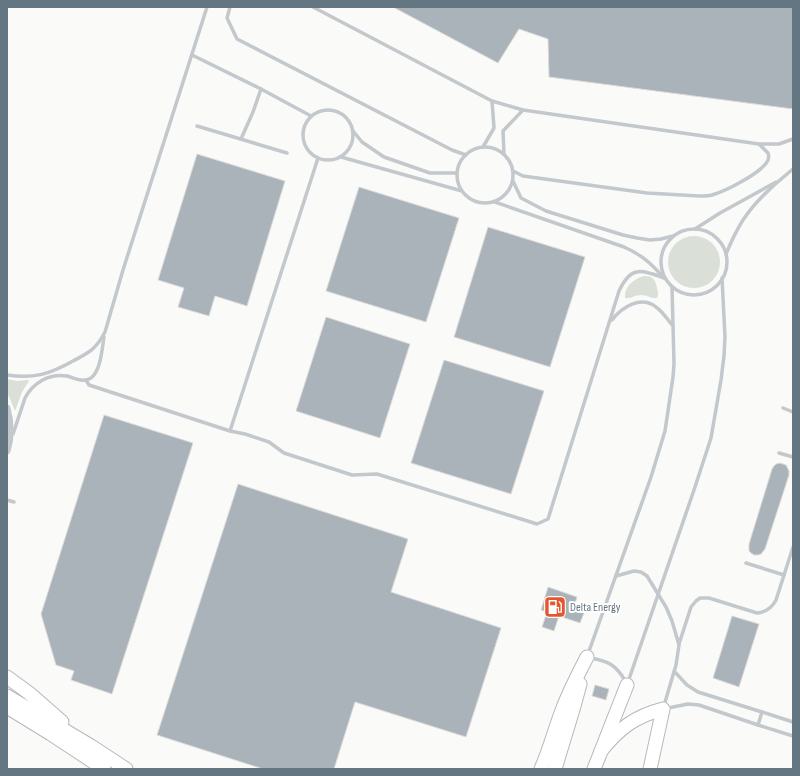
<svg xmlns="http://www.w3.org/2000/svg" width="800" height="776" viewBox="0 0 800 776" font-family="'Sofia Sans Condensed',sans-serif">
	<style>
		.green { fill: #dadfd7 }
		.building { fill: #aab3b9; stroke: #dcdcda }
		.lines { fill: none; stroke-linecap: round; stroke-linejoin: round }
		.highway-casing { stroke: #b4b9bd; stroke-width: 15 }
		.lane { stroke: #c3c8cc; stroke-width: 3.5 }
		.street { stroke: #c3c8cc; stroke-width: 7 }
		.highway { stroke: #fff; stroke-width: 13 }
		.labels { text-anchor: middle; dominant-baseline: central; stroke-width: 4; stroke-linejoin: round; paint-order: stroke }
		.poi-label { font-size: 12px; fill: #657683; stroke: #fff; text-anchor: start }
	</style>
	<rect width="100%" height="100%" fill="#fafaf8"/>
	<g class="green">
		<circle cx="694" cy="262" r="26"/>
		<path d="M 644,276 C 653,276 655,279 657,288 C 658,292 659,294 657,298 C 652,299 647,295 641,295 C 635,295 630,299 625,298 C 624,287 633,279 644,276 Z"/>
		<polygon points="7,379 17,381 28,380 29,381 22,392 15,411 7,392"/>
	</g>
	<g class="building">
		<polygon points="393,7 793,7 793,109 549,77 548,39 519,29 498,63"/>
		<polygon points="197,154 285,181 247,306 215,296 209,316 178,307 184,288 158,280"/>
		<polygon points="359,187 459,218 426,322 326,291"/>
		<polygon points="488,227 585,257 550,367 454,337"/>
		<polygon points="326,317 410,344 380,438 296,411"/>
		<polygon points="444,360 544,391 511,494 411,463"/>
		<polygon points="104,415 193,443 112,694 71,680 74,671 56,665 41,614"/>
		<polygon points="780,463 786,465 789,471 789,475 765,549 761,554 758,555 754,555 751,553 749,551 749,544 772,469 774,466 776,464"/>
		<polygon points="238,484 408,539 391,592 501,628 466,737 355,702 334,769 263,769 157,735"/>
		<polygon points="548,587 577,597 573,610 584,613 580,623 559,616 554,631 542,627 547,612 541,610"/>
		<polygon points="732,616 759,624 739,687 713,678"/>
		<polygon points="595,685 609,689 606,700 592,696"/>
	</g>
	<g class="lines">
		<g class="highway-casing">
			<g id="highway">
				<polyline points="7,677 29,693 62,722"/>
				<polyline points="7,696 91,746 126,769"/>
				<polyline points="7,707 51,734 104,769"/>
				<path d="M 601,751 C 619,728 636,716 663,709 L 650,769"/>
				<path d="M 541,769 C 549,751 554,732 561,713 C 568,694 577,676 587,657"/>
				<polyline points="555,769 574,706 580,684"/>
				<polyline points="594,769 627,685"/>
			</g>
		</g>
		<g class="lane">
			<polyline points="230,7 227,18 237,39 452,150 466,155"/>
			<polyline points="313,7 492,101 523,110 759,144 779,144 793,139"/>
			<polyline points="192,55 261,89 311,116"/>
			<circle cx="328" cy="135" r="25"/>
			<polyline points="197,126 287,153"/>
			<polyline points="353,131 362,142 384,157 430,173 457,173"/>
			<polyline points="241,139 253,112 261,89"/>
			<circle cx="485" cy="175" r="28"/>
			<polyline points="483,147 494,128 492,101"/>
			<polyline points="504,154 503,131 523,110"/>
			<polyline points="341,157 462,191"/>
			<path d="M 318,158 L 230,431 L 245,434 L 269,442 L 284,453 L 352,475 L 377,474 L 537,524 L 548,519 L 619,291 C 631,265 641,270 664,278"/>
			<path d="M 513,171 L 523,176 L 647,193 L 699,196 C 703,196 708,196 712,195 C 726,191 759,174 767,162 C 769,159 769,156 768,153 L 759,144"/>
			<polyline points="513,181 521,198 546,211 623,235 637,238 650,240 661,239 673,236"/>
			<path d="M 495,202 L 624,247 C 640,254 650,262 662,276"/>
			<polyline points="695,229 720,213 776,182"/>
			<circle cx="694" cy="262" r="33"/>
			<path d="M 726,254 C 731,242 736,231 743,220 C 756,200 775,184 793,169"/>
			<path d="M 612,320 C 622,307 641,295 656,307 C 663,312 668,320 673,326"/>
			<path d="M 7,375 C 34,379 50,374 73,361 C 90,352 96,349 105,332 L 123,270 L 207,7"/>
			<polyline points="86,380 89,385 230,431"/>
			<polyline points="783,408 793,412"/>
			<path d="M 13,434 L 25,398 C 33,383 49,373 67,376 C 74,378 83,383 91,378 C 101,370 102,349 104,337"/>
			<polyline points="779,453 793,457"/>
			<polyline points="7,500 14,502"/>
			<polyline points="746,563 784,575"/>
			<polyline points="616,576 634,571 641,572 647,576 666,607 672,621 679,645 676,665 663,709 688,704 699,705 758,725 762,712 698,692 687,685 674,671"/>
			<path d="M 679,644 L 691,607 L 696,601 L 700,598 L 709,598 L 757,613 C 766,612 772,608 776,600 L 793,547"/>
			<polyline points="588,654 651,477 665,431 673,377 674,364 672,287"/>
			<path d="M 590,658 C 609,661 616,665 626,682"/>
			<polyline points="628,682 694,490 711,438 721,380 724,356 725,337 722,278"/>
			<polyline points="762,712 793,722"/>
			<polyline points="758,725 793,736"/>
		</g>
		<path class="street" d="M 7,408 C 11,423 12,436 7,451"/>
		<use href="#highway" class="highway"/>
	</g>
	<defs>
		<g id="fuel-square" transform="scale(1.15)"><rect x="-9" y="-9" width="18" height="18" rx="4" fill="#e4572e" stroke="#fff"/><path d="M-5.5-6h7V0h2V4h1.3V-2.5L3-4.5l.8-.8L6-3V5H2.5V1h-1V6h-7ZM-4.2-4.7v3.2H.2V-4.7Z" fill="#fff"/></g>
	</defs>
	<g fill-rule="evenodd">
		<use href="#fuel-square" x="555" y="607"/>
	</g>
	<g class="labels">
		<g class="poi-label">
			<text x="570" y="607">Delta Energy</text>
		</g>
	</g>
	<rect width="800" height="776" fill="none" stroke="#657683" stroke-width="16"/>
</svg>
